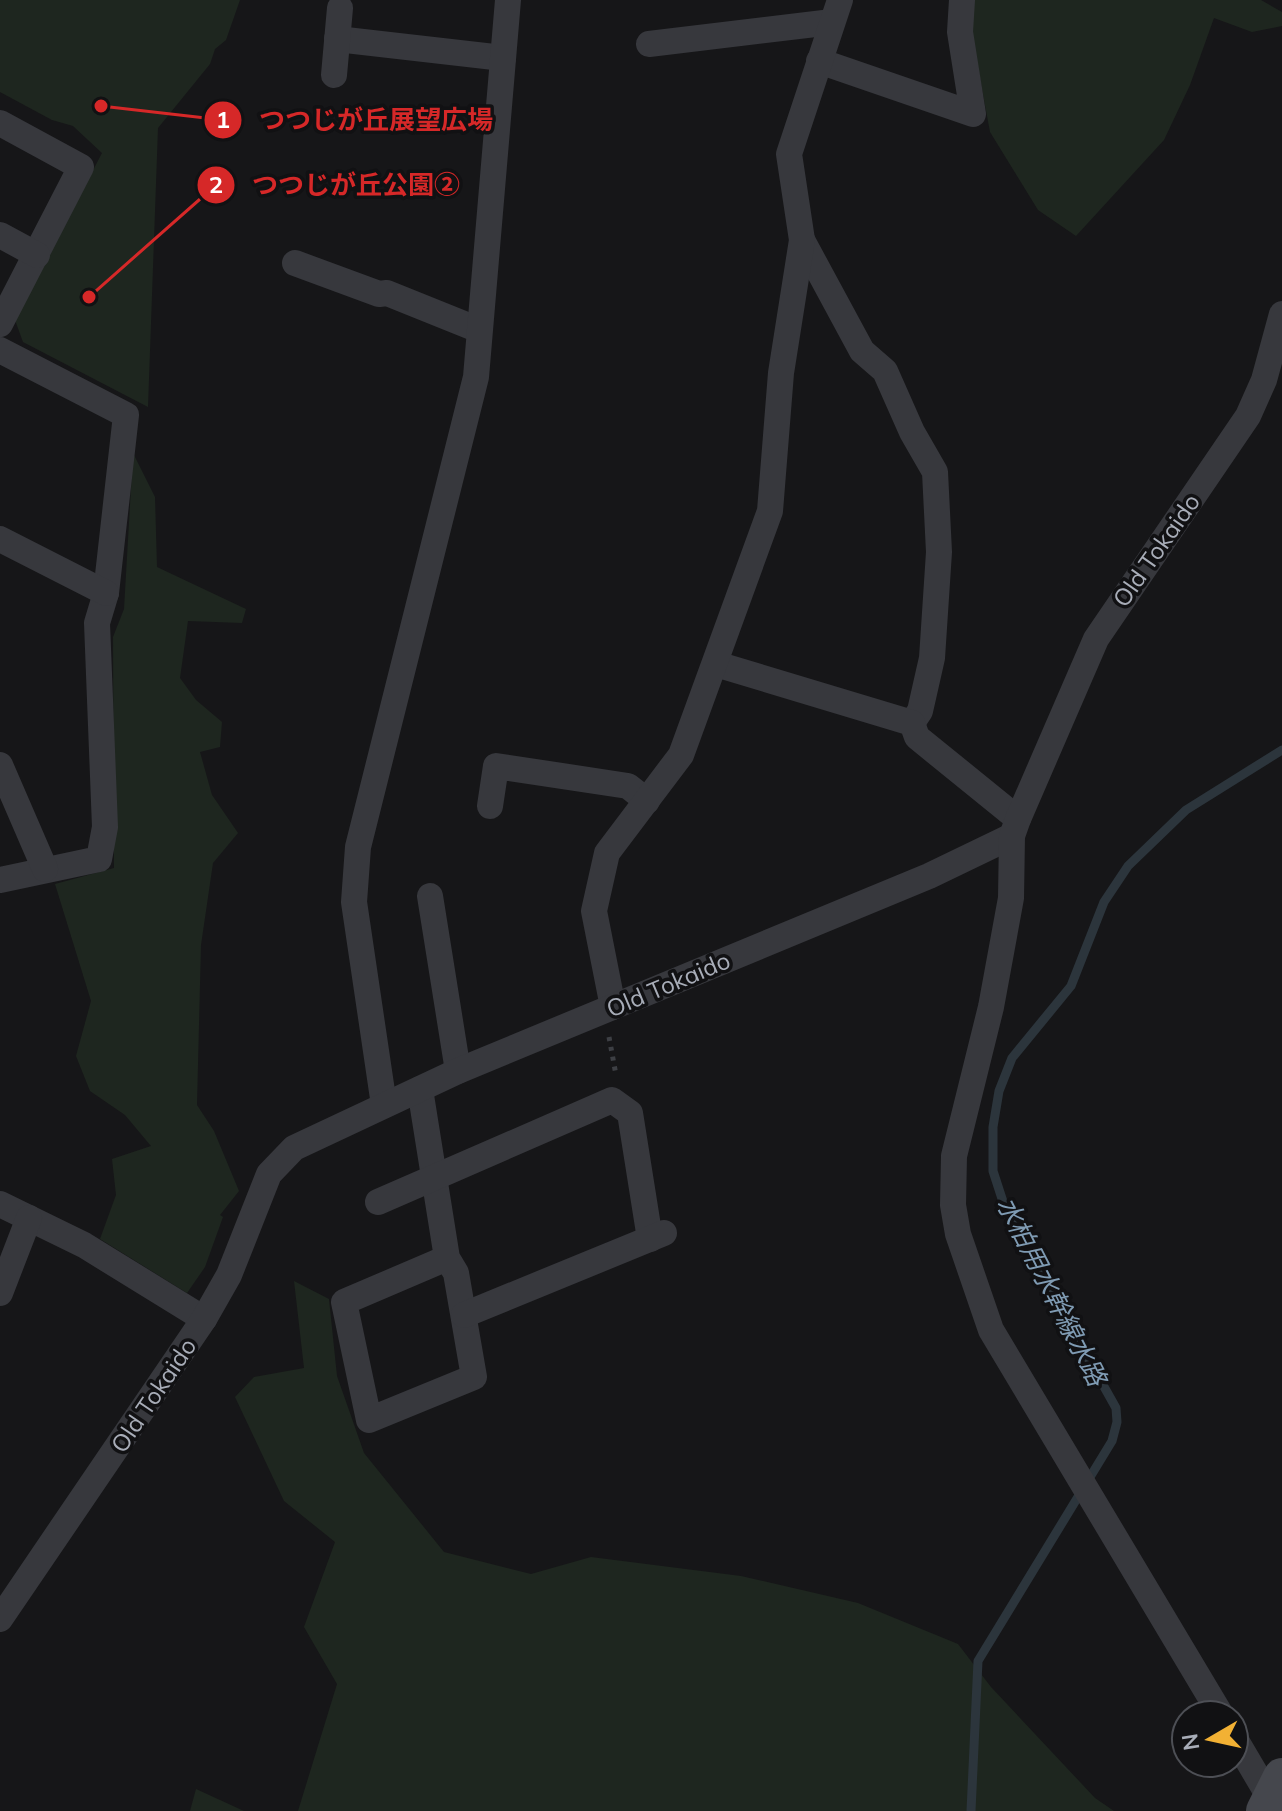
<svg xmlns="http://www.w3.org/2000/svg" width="1282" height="1811" viewBox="0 0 1282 1811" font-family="Mulish,'Noto Sans JP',sans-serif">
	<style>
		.green { fill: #1e261f }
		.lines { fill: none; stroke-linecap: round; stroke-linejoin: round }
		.stream { stroke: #2c353c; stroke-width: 9 }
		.path { stroke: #3d3f44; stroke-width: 5; stroke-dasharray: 4 6; stroke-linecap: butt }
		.minor { stroke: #37383d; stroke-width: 26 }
		.secondary { stroke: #45474d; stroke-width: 38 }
		.labels { text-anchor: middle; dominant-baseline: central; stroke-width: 7; stroke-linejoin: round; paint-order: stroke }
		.street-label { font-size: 24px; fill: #a8adb8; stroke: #111113 }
		.water-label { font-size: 26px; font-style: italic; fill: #7f9bb3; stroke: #111113 }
		.leader { fill: none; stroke: #d62828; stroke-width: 3 }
		.callout-dot { fill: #d62828; stroke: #111113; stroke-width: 3 }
		.mark-label { font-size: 24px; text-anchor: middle; font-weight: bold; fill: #fff }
		.callout-label { font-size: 26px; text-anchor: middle; font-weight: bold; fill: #d62828; stroke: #111113; stroke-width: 7; stroke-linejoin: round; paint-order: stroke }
	</style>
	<rect width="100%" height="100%" fill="#161618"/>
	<g class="green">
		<polygon points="0,0 240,0 226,40 215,49 210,64 158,128 148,407 23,342 15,320 102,153 73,126 52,120 0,92"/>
		<polygon points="971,0 1261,0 1282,12 1282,26 1252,32 1214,18 1190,85 1164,140 1076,236 1038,210 990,132 969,19"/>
		<polygon points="133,453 155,497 157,567 246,609 242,623 188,621 180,678 196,700 222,722 220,747 200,752 212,795 238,833 213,863 201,945 197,1105 214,1131 239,1191 220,1215 223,1217 205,1267 187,1293 100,1239 116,1195 112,1159 151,1146 125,1115 90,1091 76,1056 91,1001 55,884 114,868 113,637 124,609"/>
		<polygon points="294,1281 329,1299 337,1376 364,1453 444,1552 531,1574 591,1557 741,1576 858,1603 958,1644 991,1687 1095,1798 1114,1811 298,1811 337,1684 304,1627 335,1542 284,1501 235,1397 254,1377 304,1368"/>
		<polygon points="196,1789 244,1811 190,1811"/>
	</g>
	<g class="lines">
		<polyline class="stream" points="971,1811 978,1661 1112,1441 1117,1422 1116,1408 1007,1214 993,1171 993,1127 999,1091 1012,1058 1071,986 1104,902 1128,866 1186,810 1282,750"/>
		<polyline class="path" points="609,1037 616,1075"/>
		<g class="minor">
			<polyline points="337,39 503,58"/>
			<polyline points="649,44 832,22"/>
			<polyline points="819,61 973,114 960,32 962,0"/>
			<polyline points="334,75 340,8"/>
			<polyline points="0,123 81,167 0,324"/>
			<polyline points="0,235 37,255"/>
			<polyline points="802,240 862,351 885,371 912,432 935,472 939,552 932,658 920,711 912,723"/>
			<polyline points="295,263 379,294 387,293 479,330"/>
			<polyline points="0,350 126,415 106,593 97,623 105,827 99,859 0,880"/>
			<polyline points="0,539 106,593"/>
			<polyline points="716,664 912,723 917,737 1018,819"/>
			<polyline points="0,765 45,869"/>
			<polyline points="490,806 496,766 628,786 647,801"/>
			<polyline points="430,896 458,1071"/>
			<polyline points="613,1007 594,911 607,853 681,755 770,511 781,373 802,240 789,154 840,0"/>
			<polyline points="420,1089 447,1258 456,1273 474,1377 369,1420 344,1302 447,1258"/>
			<polyline points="384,1105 354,902 358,847 476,377 508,0"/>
			<polyline points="378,1202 612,1100 630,1113 650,1239"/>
			<polyline points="0,1204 84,1245 204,1319"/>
			<polyline points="0,1293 29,1218"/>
			<polyline points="464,1315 664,1233"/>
			<polyline points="0,1619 204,1319 229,1275 269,1174 294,1148 458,1071 929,876 1012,836"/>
			<polyline points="1221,1715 991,1330 958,1234 953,1205 954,1156 991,1007 1011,898 1012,836 1018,819 1096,639 1248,416 1264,380 1282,314"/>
			<polyline points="1234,1737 1271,1800"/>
		</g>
		<polyline class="secondary" points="1265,1811 1282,1777"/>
	</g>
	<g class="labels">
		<g class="street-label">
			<text transform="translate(1156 550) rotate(-55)">Old Tokaido</text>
			<text transform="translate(668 984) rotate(-23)">Old Tokaido</text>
			<text transform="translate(153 1395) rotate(-56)">Old Tokaido</text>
		</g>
		<g class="water-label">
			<text transform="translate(1052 1291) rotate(63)">水柏用水幹線水路</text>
		</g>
	</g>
	<path class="leader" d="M101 106L223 120M89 297L216 185"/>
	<g class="callout-dot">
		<circle cx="101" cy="106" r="8"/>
		<circle cx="89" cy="297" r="8"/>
		<circle cx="223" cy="120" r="20"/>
		<circle cx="216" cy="185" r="20"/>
	</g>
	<g class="mark-label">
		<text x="223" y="128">1</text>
		<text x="216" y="193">2</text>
	</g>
	<g class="callout-label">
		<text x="376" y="129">つつじが丘展望広場</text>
		<text x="356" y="194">つつじが丘公園②</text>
	</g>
	<g transform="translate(1210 1739) rotate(261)"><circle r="38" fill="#111113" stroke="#4d4f55" stroke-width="2"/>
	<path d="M0-6L14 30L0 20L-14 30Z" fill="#f2b134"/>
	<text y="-12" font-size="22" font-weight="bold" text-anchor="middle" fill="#a8adb8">N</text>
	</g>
</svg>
